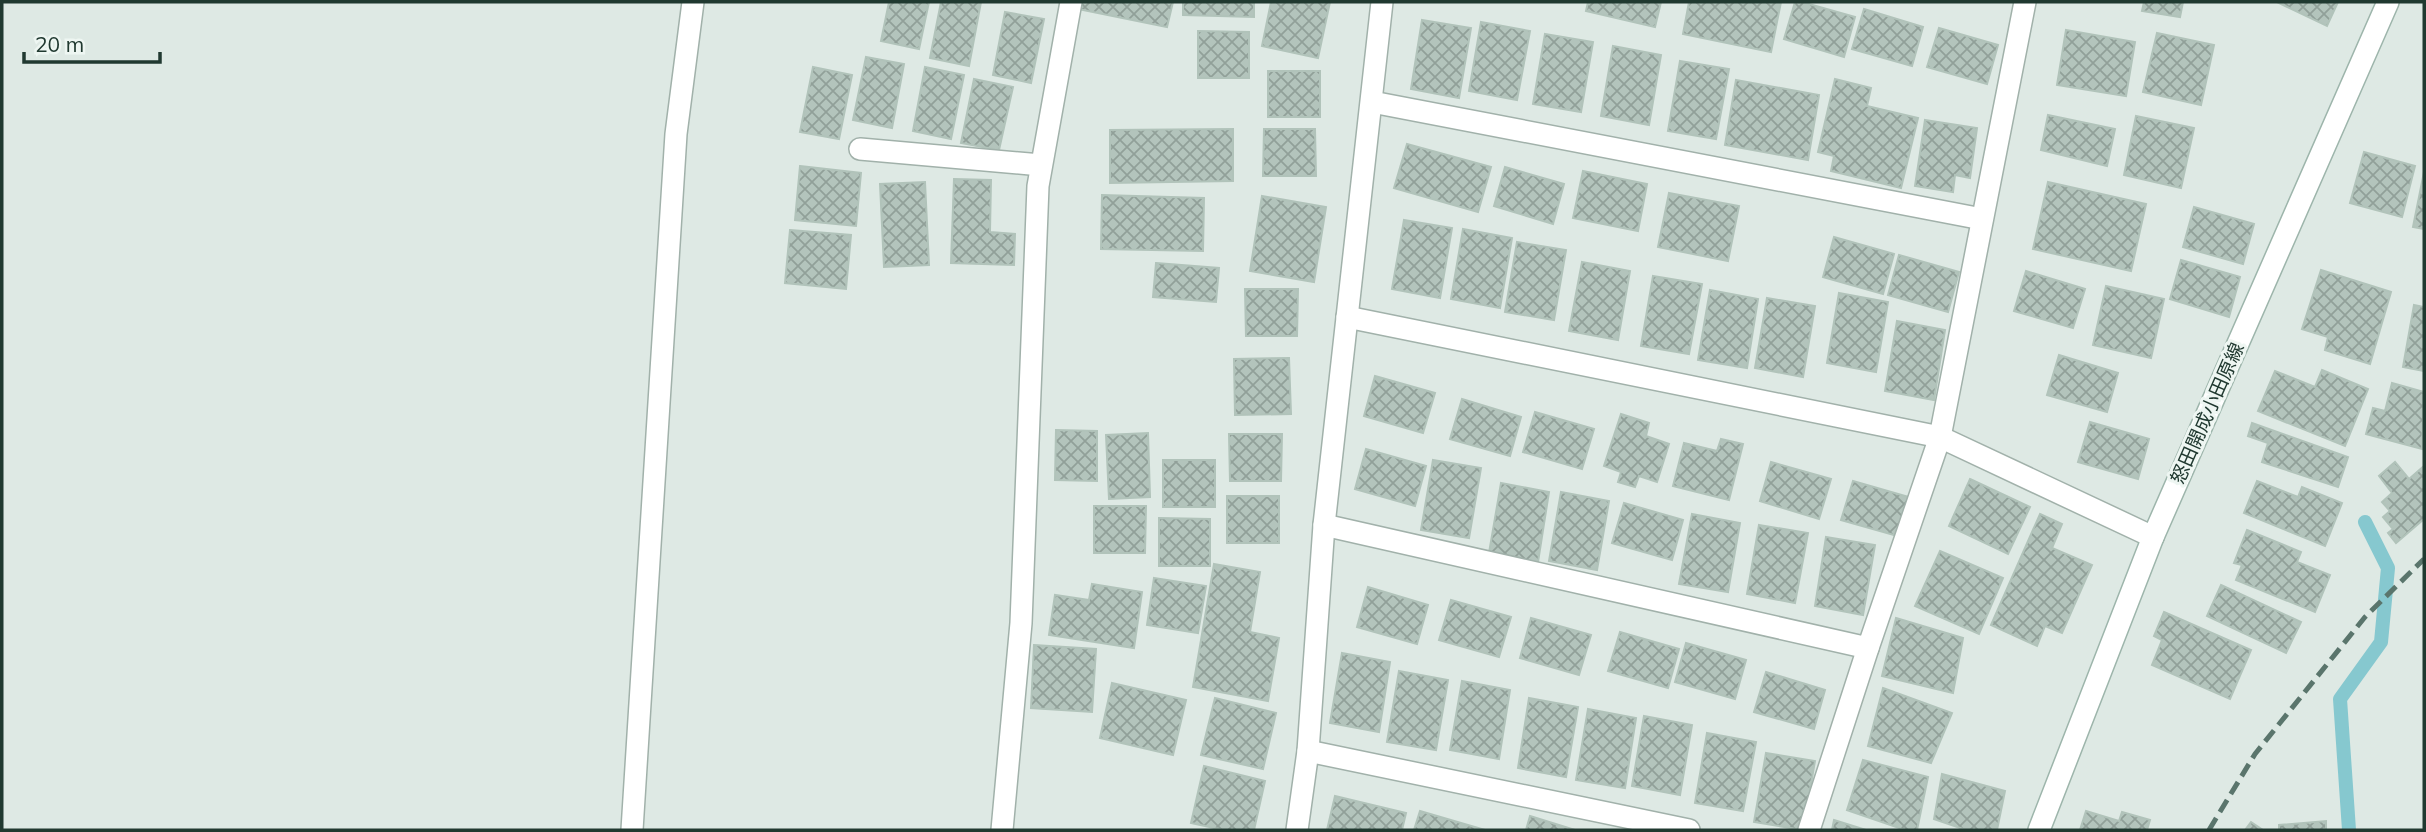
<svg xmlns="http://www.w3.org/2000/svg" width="2426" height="832" viewBox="0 0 2426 832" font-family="Mulish,'Noto Sans JP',sans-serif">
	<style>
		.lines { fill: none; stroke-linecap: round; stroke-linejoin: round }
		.stream { stroke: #86c8cf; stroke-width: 14 }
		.building { fill: url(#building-cross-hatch); stroke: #b1c3ba; stroke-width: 2 }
		.minor-casing { stroke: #a1b1aa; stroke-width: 24 }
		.tertiary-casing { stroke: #a1b1aa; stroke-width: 24 }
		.secondary-casing { stroke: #9db5ab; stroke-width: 24 }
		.minor { stroke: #fff; stroke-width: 21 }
		.tertiary { stroke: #fff; stroke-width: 21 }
		.secondary { stroke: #fff; stroke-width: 21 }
		.rail { stroke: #5a756c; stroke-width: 5; stroke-dasharray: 14 7; stroke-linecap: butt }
		.labels { text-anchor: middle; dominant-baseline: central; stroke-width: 6; stroke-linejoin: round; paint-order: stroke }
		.street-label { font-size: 19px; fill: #203930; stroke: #eef6f2 }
	</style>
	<defs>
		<pattern id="building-cross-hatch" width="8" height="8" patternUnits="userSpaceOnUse" patternTransform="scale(1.75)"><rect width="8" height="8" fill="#b3c4bc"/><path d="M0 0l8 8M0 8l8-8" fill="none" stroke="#91a099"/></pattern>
	</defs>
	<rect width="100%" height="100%" fill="#dee9e4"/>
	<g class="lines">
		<polyline class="stream" points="2349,830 2340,699 2381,642 2388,568 2365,522"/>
	</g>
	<g class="building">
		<polygon points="889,2 929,2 919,49 881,41"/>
		<polygon points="941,2 981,2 969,66 930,58"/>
		<polygon points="1074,2 1173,2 1167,27 1073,8"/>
		<polygon points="1183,2 1254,2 1254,17 1183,15"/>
		<polygon points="1271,2 1330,2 1318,58 1262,46"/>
		<polygon points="1588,2 1661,2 1655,27 1586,11"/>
		<polygon points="1689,2 1781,2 1771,52 1683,34"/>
		<polygon points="1795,2 1802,2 1855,17 1844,57 1784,39"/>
		<polygon points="2144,2 2183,2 2180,17 2142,11"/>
		<polygon points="2277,2 2338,2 2327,26"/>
		<polygon points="1864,9 1923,27 1912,66 1852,49"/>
		<polygon points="1005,12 1044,19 1031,83 993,75"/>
		<polygon points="1422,20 1471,28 1459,98 1411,89"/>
		<polygon points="1481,22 1530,31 1517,100 1469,91"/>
		<polygon points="1939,28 1998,45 1987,84 1927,67"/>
		<polygon points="2066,30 2135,42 2126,96 2057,85"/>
		<polygon points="1198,31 1249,32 1249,78 1198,78"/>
		<polygon points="2157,33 2214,45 2201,105 2143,92"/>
		<polygon points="1545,34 1593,42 1581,112 1533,104"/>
		<polygon points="1613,46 1661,55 1649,125 1601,116"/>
		<polygon points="866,57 904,64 892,128 853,120"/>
		<polygon points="1680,61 1729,69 1716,139 1668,131"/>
		<polygon points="813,67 852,75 839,139 800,132"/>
		<polygon points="925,67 964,75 951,139 913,131"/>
		<rect x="1268" y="71" width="52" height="46"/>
		<polygon points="974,79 1013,87 999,150 961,143"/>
		<polygon points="1835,79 1871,88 1867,106 1918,118 1901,188 1831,171 1834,156 1818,152"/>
		<polygon points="1736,80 1819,95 1808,160 1725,145"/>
		<polygon points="2048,115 2115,129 2107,166 2041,150"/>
		<polygon points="2136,116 2194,128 2181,188 2124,175"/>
		<polygon points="1925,120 1977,128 1970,178 1955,175 1953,192 1915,186"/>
		<polygon points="1233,129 1233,181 1110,183 1110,130"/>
		<polygon points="1264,129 1315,129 1316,176 1263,176"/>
		<polygon points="1407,144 1491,167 1478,212 1394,188"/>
		<polygon points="2364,152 2415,166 2402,217 2350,203"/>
		<polygon points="800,166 861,173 856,226 795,220"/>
		<polygon points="1505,167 1564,184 1553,224 1494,206"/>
		<polygon points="1583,171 1647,184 1638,231 1573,218"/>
		<polygon points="2424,172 2424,229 2413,227"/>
		<polygon points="954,179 991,180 990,232 1015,234 1014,265 951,263"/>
		<polygon points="925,182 929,265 884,267 880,184"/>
		<polygon points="2048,182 2146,204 2131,271 2033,249"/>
		<polygon points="1669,193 1739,206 1728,261 1658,247"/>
		<polygon points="1102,195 1204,198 1203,251 1101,249"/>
		<polygon points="1262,196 1326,207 1314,282 1250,271"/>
		<polygon points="2194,207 2254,224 2243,264 2183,247"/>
		<polygon points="1404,220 1452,228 1440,298 1392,289"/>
		<polygon points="1463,229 1512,238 1500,308 1451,299"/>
		<polygon points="790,230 851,235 846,289 785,283"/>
		<polygon points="1834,237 1894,254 1883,294 1823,277"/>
		<polygon points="1517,242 1566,250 1554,320 1505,312"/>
		<polygon points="1899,255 1959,272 1948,312 1888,295"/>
		<polygon points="2181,260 2240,277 2229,317 2170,299"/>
		<polygon points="1582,262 1630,271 1618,340 1569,331"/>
		<polygon points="1156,263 1219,268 1216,302 1153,297"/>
		<polygon points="2321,270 2391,292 2370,364 2325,350 2328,337 2302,329"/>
		<polygon points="2026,271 2085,289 2073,328 2014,311"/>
		<polygon points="1653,276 1702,284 1689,354 1641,346"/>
		<polygon points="2106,286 2164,299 2151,358 2093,345"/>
		<polygon points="1245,289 1298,289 1297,336 1246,336"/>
		<polygon points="1710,290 1758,299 1747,368 1698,360"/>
		<polygon points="1839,293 1888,302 1876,372 1827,363"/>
		<polygon points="1767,298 1815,306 1803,377 1755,368"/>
		<polygon points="2414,305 2424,307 2424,371 2403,367"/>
		<polygon points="1897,321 1945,330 1934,400 1885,391"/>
		<polygon points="2059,355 2118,373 2107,412 2047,395"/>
		<polygon points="1289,358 1291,414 1235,415 1234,359"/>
		<polygon points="2322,370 2368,389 2345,446 2258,411 2275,371 2315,387"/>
		<polygon points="1375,376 1435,393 1423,433 1364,416"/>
		<polygon points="2392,383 2424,392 2422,449 2366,434 2373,408 2385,411"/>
		<polygon points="1462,399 1521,417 1510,456 1450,439"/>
		<polygon points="1535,412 1594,429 1582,469 1523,452"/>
		<polygon points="1621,414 1649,423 1646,436 1669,444 1657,482 1639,476 1635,487 1618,482 1621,472 1604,466"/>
		<polygon points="2090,422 2149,439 2138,479 2078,462"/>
		<polygon points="2252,423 2348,457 2338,487 2262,462 2268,443 2248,436"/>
		<polygon points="1056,430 1097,431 1097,481 1055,480"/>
		<polygon points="1148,433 1150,497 1109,499 1106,435"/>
		<polygon points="1229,434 1282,434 1281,481 1230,481"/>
		<polygon points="1721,439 1743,444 1729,500 1673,486 1684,443 1717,451"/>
		<polygon points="1366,449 1426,466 1415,506 1355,489"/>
		<rect x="1163" y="460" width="52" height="47"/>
		<polygon points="1433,460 1481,468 1469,538 1421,530"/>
		<polygon points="1771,462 1831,479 1819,519 1760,501"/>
		<polygon points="2395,462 2409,479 2424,466 2424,519 2396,543 2388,533 2393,529 2383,517 2390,511 2382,502 2392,493 2379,476"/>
		<polygon points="1970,479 2030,507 2008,554 1949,526"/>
		<polygon points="1853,481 1912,498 1901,537 1841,520"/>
		<polygon points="2257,481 2298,497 2302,487 2342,503 2325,546 2244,513"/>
		<polygon points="1501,483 1549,492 1538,562 1489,553"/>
		<polygon points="1561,492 1609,501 1597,570 1549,561"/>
		<rect x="1227" y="496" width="52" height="47"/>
		<polygon points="1624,503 1683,520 1672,560 1612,543"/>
		<polygon points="1094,506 1146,506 1145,553 1094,553"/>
		<polygon points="1692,514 1740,523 1728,592 1679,584"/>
		<polygon points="2040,514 2062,524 2052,548 2092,565 2062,633 2045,626 2037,646 1991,625"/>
		<polygon points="1159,518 1210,519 1210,566 1159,566"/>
		<polygon points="1759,525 1808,533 1795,603 1747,594"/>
		<polygon points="2247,530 2301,552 2297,562 2330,575 2315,612 2236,580 2242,565 2234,563"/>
		<polygon points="1826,537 1875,545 1863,615 1815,606"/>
		<polygon points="1940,551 2003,578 1979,634 1915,606"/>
		<polygon points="1214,564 1260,572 1250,632 1279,638 1268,701 1193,687"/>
		<polygon points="1154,578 1206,586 1198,633 1147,625"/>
		<polygon points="1092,584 1142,592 1134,648 1049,635 1055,595 1089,600"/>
		<polygon points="2221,585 2301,622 2286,653 2207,616"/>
		<polygon points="1368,587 1428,605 1417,644 1357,627"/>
		<polygon points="1451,600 1511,617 1499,657 1439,640"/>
		<polygon points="2164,612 2251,650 2230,699 2152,665 2162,640 2154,636"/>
		<polygon points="1531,618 1591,635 1579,675 1520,658"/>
		<polygon points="1896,618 1963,638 1953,693 1882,676"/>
		<polygon points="1620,632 1679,649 1668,688 1608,671"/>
		<polygon points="1686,643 1746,660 1735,699 1675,682"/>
		<polygon points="1034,645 1096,649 1092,712 1031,708"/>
		<polygon points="1342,653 1390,662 1379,732 1330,723"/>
		<polygon points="1399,671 1448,680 1436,750 1387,742"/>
		<polygon points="1766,672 1825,690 1814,729 1754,712"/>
		<polygon points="1462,681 1510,690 1499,759 1450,750"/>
		<polygon points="1112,683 1186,700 1173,755 1100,738"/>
		<polygon points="1883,688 1952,713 1931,763 1868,746"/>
		<polygon points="1215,698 1276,713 1263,769 1201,755"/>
		<polygon points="1529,698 1578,707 1566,777 1518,768"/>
		<polygon points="1588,709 1636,718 1625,788 1576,780"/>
		<polygon points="1644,716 1692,725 1680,795 1632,786"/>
		<polygon points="1707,733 1756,742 1743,811 1695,803"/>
		<polygon points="1766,753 1815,761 1803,830 1754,822"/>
		<polygon points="1863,760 1928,777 1917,830 1905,830 1847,810"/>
		<polygon points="1204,766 1265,781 1254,830 1223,830 1191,823"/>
		<polygon points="1942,774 2005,791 1997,830 1966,830 1934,819"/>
		<polygon points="1335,796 1406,813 1402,830 1327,830"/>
		<polygon points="1420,811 1485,830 1414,830"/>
		<polygon points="2086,811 2119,821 2122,812 2150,820 2147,830 2080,830"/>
		<polygon points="1530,816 1575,830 1526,830"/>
		<polygon points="1834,820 1866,830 1832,830"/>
		<polygon points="2326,821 2326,830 2279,830 2279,825"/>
		<polygon points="2251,822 2263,830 2245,830"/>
	</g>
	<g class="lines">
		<g class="minor-casing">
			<g id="minor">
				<polyline points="1372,102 1982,219"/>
				<polyline points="860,149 1041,165"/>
				<polyline points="1347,317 1940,437 2153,537"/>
				<polyline points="1324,525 1868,648"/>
				<polyline points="1308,751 1689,830"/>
				<polyline points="1002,830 1021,623 1038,186 1071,2"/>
				<polyline points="1297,830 1308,751 1324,525 1382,2"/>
				<polyline points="1809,830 1868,648 1940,437 2025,2"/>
			</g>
		</g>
		<g class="tertiary-casing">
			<polyline id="tertiary" points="632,830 676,134 693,2"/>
		</g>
		<g class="secondary-casing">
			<polyline id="secondary" points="2039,830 2153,537 2388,2"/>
		</g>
		<use href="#minor" class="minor"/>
		<use href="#tertiary" class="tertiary"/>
		<use href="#secondary" class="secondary"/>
		<polyline class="rail" points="2209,830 2255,754 2365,617 2424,559"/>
	</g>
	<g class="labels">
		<g class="street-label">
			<text transform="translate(2207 413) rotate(-66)">怒田開成小田原線</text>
		</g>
	</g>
	<rect width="2426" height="832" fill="none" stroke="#203930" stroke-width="7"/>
	<path d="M24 52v10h136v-10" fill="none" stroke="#203930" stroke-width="3.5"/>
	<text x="35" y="52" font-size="21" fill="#203930" stroke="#eef6f2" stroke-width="5" paint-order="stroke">20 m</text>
</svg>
